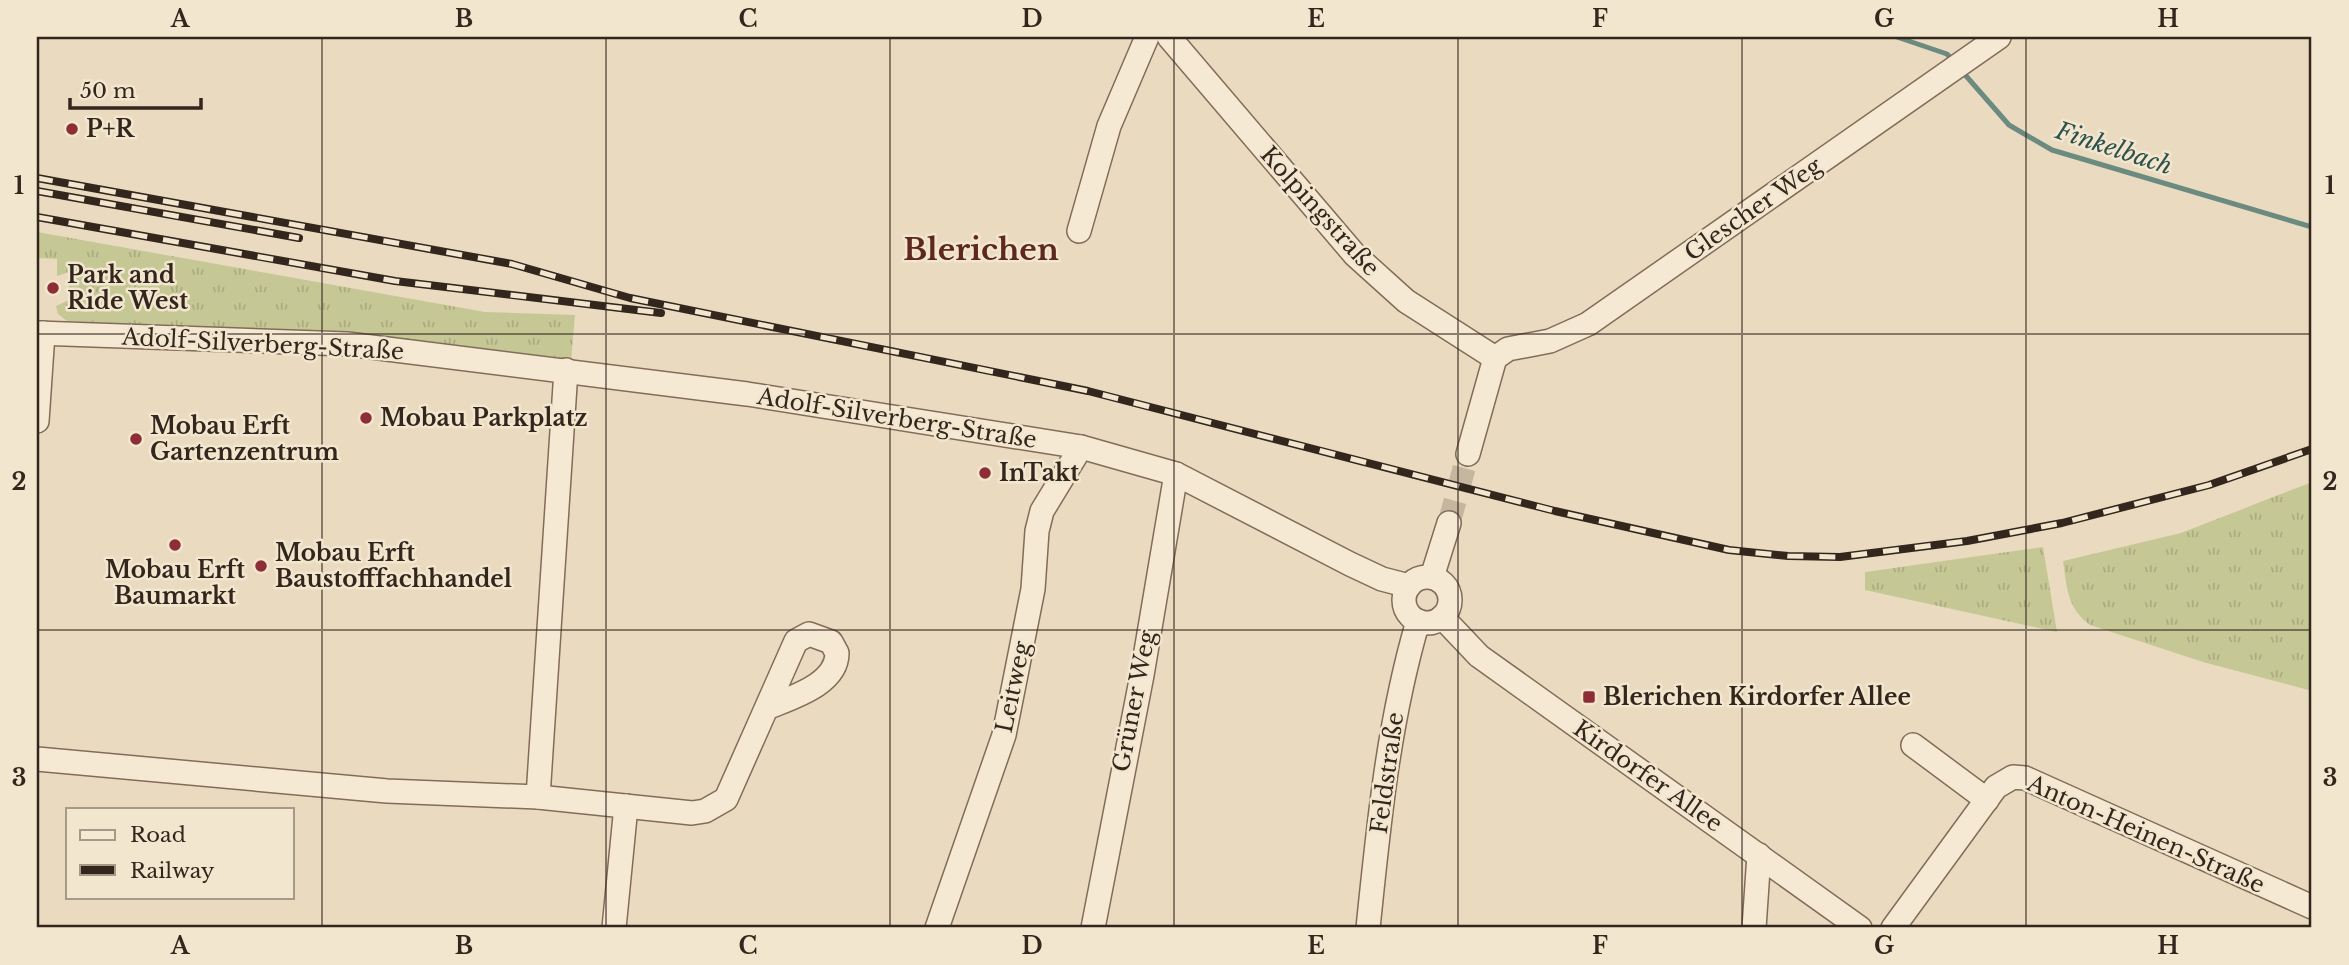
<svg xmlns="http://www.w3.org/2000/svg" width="2349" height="965" viewBox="0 0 2349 965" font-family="'Libre Baskerville',serif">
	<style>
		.grass { fill: url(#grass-tufts) }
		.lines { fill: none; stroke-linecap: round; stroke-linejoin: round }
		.stream { stroke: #6b8a80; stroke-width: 5 }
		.minor-tunnel { stroke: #c5b79f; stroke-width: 23; stroke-dasharray: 23 11; stroke-linecap: butt }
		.minor-casing { stroke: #826c59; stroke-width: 26 }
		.minor { stroke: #f6e9d3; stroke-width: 23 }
		.rail-casing { stroke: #33261d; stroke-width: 8 }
		.rail { stroke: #f3e6cf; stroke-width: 5; stroke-dasharray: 16; stroke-linecap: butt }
		.grid { fill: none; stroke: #33261d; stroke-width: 2; stroke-opacity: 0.55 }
		.poi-dot { fill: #8d2d35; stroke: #f3e6cf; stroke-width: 2.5 }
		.labels { text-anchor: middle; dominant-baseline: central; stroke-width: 5; stroke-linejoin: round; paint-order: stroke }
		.poi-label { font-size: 23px; font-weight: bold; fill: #33261d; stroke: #f3e6cf; text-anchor: start }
		.street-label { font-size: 23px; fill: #33261d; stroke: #f3e6cf }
		.water-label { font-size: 24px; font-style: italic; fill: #2d524d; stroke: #f3e6cf }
		.district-label { font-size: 30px; font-weight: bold; fill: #5d281f; stroke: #f3e6cf }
		.neatline { fill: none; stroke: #33261d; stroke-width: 2.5 }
		.grid-label { font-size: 23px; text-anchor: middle; font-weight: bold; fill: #33261d }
	</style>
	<defs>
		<pattern id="grass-tufts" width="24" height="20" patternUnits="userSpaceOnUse" patternTransform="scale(1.75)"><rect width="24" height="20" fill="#c5c895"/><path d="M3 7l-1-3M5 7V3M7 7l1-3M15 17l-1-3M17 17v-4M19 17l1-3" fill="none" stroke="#aaac80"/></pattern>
	</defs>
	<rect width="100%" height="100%" fill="#eadbc0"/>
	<g class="grass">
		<polygon points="37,232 485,312 575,315 571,361 432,344 67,321 58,314 56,306 69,300 69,272 57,276 57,259 37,258"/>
		<path d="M 2312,482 L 2312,691 L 2203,662 L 2090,625 C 2067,608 2067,588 2063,561 L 2181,533 Z"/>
		<polygon points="2043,547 2057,632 1865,590 1865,572"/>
	</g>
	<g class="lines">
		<g class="stream">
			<polyline points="1897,37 1947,54 1954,62"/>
			<polyline points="1960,69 2009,125 2052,150 2312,227"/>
		</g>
		<polyline class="minor-tunnel" points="1449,523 1468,454"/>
		<g class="minor-casing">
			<g id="minor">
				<polyline points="1169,37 1355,255 1406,301 1495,358"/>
				<polyline points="1079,231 1109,126 1147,37"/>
				<polyline points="37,333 347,344 747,394 1081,447 1176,474 1350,564 1382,579 1409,586"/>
				<polyline points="1495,358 1508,349 1550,341 1588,324 1999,37"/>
				<polyline points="37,421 43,333"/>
				<polyline points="1468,454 1495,358"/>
				<polyline points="1432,577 1449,523"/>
				<circle cx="1427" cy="600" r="23"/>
				<polyline points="1442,617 1479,656 1860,928"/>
				<polyline points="1913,745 1987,800"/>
				<path d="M 37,759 L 387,791 L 538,797 L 692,813 L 705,811 L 726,799 L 796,641 L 809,634 L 831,642 L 837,653 C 837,684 793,697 769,707"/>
				<polyline points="538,797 566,370"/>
				<polyline points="614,928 626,806"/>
				<polyline points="937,928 1004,735 1033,589 1037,531 1042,511 1081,447"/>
				<polyline points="1093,928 1142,675 1176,474"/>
				<path d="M 1368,928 C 1379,822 1388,724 1418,621"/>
				<polyline points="1754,928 1759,855"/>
				<polyline points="1893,928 1996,787 2013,777 2025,778 2312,907"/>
			</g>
		</g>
		<use href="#minor" class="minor"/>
		<g class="rail-casing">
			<g id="rail">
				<polyline points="37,178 512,264 630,298 1088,391 1555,511 1729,550 1788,556 1840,557 1967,541 2062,523 2209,485 2312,449"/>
				<polyline points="37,191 299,238"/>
				<polyline points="37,217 395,281 661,313"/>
			</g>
		</g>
		<use href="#rail" class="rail"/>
	</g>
	<path class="grid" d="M 322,37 L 322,928M 606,37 L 606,928M 890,37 L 890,928M 1174,37 L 1174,928M 1458,37 L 1458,928M 1742,37 L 1742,928M 2026,37 L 2026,928M 37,334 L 2312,334M 37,630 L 2312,630"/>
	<g class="poi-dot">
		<circle cx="72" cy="129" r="7"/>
		<circle cx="53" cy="288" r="7"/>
		<circle cx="366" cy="418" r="7"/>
		<circle cx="136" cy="439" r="7"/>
		<circle cx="985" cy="473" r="7"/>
		<circle cx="175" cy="545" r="7"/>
		<circle cx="261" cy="566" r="7"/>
		<rect x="1582" y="690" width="14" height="14" rx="3.5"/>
	</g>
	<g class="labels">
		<g class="poi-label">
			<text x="86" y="129">P+R</text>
			<text x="67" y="275">Park and<tspan x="67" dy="26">Ride West</tspan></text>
			<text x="380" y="418">Mobau Parkplatz</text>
			<text x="150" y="426">Mobau Erft<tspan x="150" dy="26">Gartenzentrum</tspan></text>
			<text x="999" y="473">InTakt</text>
			<text x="275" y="553">Mobau Erft<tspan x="275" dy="26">Baustofffachhandel</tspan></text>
			<text x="175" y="570" text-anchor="middle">Mobau Erft<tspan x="175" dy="26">Baumarkt</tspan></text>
			<text x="1603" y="697">Blerichen Kirdorfer Allee</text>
		</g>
		<g class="street-label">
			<text transform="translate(1753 209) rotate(-35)">Glescher Weg</text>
			<text transform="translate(1320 211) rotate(48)">Kolpingstraße</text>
			<text transform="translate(263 344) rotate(3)">Adolf-Silverberg-Straße</text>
			<text transform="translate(897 418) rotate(9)">Adolf-Silverberg-Straße</text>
			<text transform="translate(1013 687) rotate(-78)">Leitweg</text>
			<text transform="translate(1134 701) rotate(-79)">Grüner Weg</text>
			<text transform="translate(1387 773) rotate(-82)">Feldstraße</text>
			<text transform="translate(1648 776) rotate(35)">Kirdorfer Allee</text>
			<text transform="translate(2146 834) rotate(24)">Anton-Heinen-Straße</text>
		</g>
		<g class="water-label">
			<text transform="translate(2114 148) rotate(18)">Finkelbach</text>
		</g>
		<g class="district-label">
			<text x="981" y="249">Blerichen</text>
		</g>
	</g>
	<rect width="2349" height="965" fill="none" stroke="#f3e6cf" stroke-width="77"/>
	<rect x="66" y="808" width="228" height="91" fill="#f3e6cf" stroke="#a69988" stroke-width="2"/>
	<rect x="80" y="830" width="35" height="10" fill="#f6e9d3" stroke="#a69988" stroke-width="2"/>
	<text x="130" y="842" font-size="21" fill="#33261d">Road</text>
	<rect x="80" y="865" width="35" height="10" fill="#33261d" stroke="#a69988" stroke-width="2"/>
	<text x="130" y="878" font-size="21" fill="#33261d">Railway</text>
	<path d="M70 98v10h131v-10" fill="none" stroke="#33261d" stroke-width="3.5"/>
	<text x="80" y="98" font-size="21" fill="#33261d" stroke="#f3e6cf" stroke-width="5" paint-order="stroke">50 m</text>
	<rect x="38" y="38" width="2272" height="888" class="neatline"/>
	<g class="grid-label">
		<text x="180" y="27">A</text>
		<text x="464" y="27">B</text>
		<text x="748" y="27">C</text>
		<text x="1032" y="27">D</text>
		<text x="1316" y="27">E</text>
		<text x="1600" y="27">F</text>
		<text x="1884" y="27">G</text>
		<text x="2168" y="27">H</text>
		<text x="19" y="194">1</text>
		<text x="2330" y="194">1</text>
		<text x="19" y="490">2</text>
		<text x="2330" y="490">2</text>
		<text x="19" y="786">3</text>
		<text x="2330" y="786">3</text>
		<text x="180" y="954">A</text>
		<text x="464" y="954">B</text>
		<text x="748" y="954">C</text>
		<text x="1032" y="954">D</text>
		<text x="1316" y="954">E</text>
		<text x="1600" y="954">F</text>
		<text x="1884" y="954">G</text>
		<text x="2168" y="954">H</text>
	</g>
</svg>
